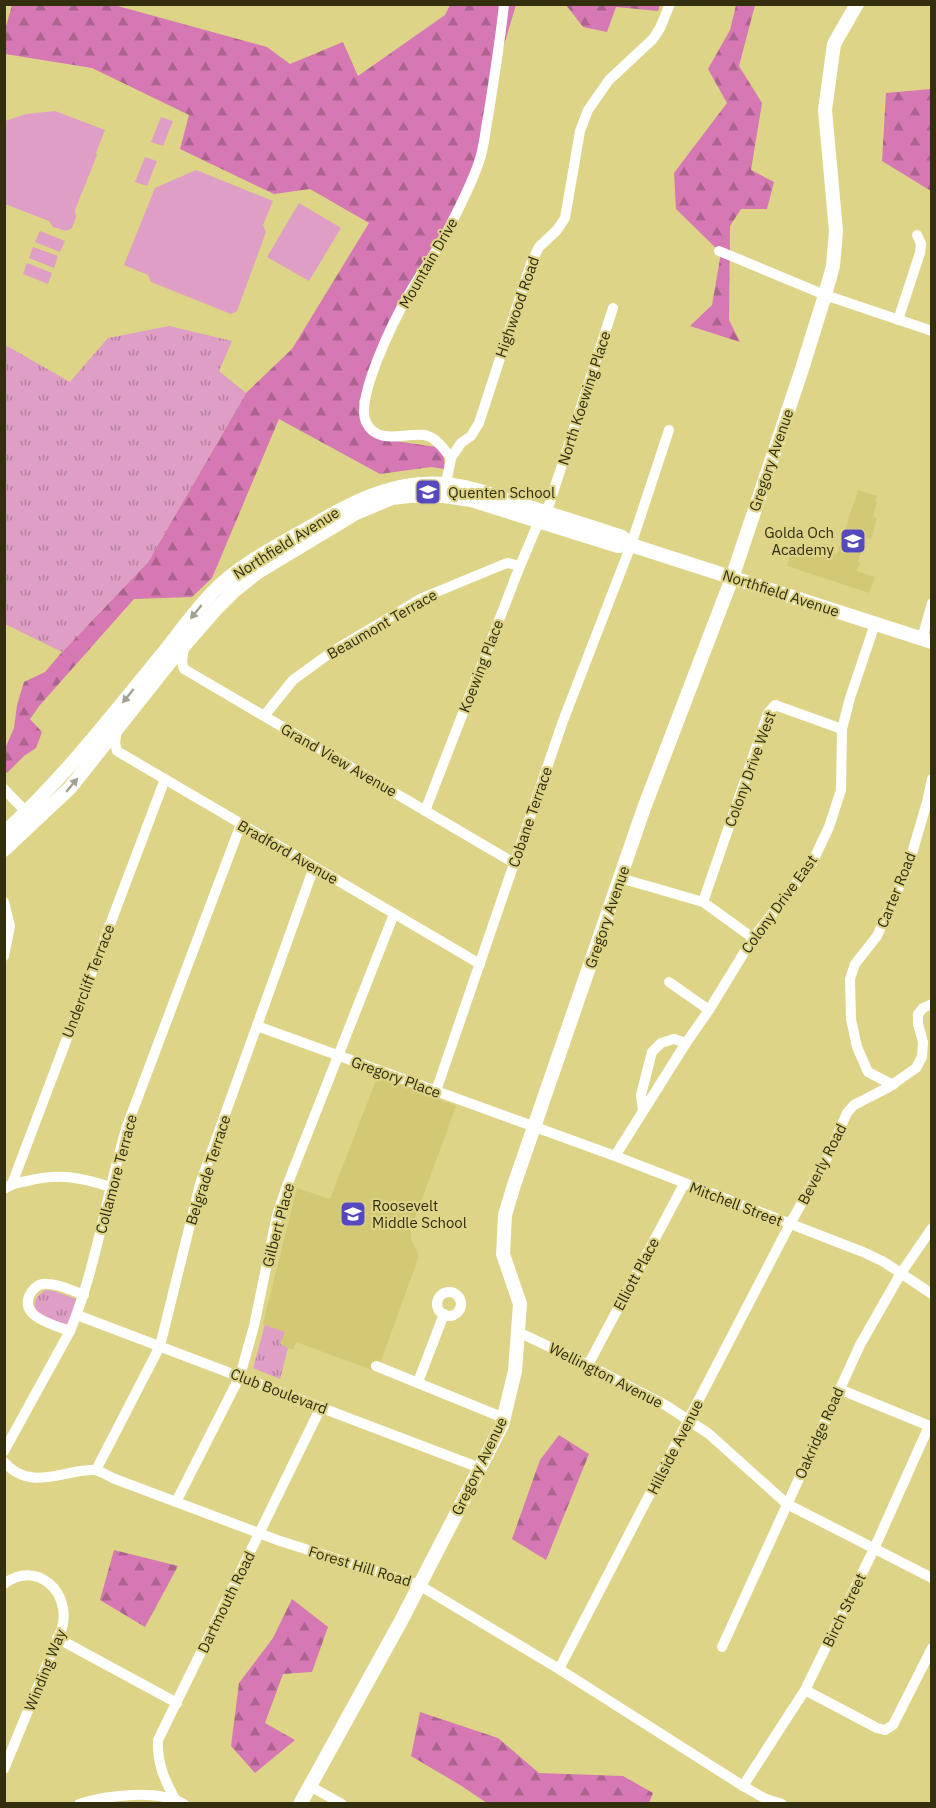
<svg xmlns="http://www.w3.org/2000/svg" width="936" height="1808" viewBox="0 0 936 1808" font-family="'IBM Plex Sans',sans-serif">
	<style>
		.built { fill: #d3c974 }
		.grass { fill: #de9ec5 }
		.forest { fill: url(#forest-firs) }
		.park { fill: url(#park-tufts) }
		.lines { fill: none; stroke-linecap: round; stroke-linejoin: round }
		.minor { stroke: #fff; stroke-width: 10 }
		.major { stroke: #fff; stroke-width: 14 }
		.oneway { fill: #a3a193 }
		.labels { text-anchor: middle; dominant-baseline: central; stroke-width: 4.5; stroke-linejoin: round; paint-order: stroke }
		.street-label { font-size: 15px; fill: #322e0e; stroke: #ddd487 }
		.poi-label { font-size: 15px; fill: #322e0e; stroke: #ddd487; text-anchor: start }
	</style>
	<defs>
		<pattern id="forest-firs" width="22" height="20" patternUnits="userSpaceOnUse" patternTransform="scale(1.5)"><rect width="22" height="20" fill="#d578b3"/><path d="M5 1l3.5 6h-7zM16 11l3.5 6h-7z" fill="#ad6390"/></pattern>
		<pattern id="park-tufts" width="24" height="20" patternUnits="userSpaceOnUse" patternTransform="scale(1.5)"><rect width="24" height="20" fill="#de9ec5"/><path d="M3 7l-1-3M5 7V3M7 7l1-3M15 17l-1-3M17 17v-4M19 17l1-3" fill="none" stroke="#b5819e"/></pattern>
	</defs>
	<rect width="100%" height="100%" fill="#ddd487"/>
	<g class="built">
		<polygon points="858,490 877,496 875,501 877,502 873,516 877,518 871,539 866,538 858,561 860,562 857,571 875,577 869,593 787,566 791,552 797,553 800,543 820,549 824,548 824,544 835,545 834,554 837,554"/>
		<polygon points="378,1075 456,1106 411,1229 411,1239 419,1256 377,1372 296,1342 293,1350 288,1348 280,1344 284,1332 263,1324 297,1188 330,1199"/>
	</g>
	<g class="grass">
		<polygon points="55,111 105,130 96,153 97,155 75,210 76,217 72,228 66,231 53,227 49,221 5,204 5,121 26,114"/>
		<polygon points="161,117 173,121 163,146 151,142"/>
		<polygon points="145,157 157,161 147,186 135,182"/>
		<polygon points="196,170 273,201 263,225 266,232 237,311 231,314 151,282 148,275 124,265 155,188"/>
		<polygon points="299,203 341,228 309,281 267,257"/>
		<polygon points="40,231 65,241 60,252 35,242"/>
		<polygon points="33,247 58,256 54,268 29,258"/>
		<polygon points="27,263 52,273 48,284 23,274"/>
	</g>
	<g class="forest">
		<polygon points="12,5 114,5 267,47 290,64 343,42 358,76 445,15 450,5 516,5 500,58 481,161 359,401 365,430 375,438 443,448 445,469 431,467 380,474 279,419 212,578 192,597 134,599 40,705 30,719 42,732 36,748 24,756 7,773 5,770 5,749 14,728 17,705 24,682 45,672 62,652 148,562 246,393 292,349 369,223 310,189 274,194 180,149 189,115 92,68 5,54 5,30"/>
		<polygon points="566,5 660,5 658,11 616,7 607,32 583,27"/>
		<polygon points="736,5 755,5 739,66 762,103 751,170 774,182 767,209 741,209 730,226 729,320 740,342 690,326 712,305 721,253 676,209 674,173 727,103 708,69 730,30"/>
		<polygon points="931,89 932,89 931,191 882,161 886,93"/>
		<polygon points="559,1435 589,1454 546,1560 512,1539 540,1460"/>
		<polygon points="114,1550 178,1566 145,1627 100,1600"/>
		<polygon points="292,1599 328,1627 312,1672 283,1674 265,1723 295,1740 255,1773 231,1746 239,1683 273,1638"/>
		<polygon points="420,1712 498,1738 539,1773 623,1776 653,1793 649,1803 487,1803 460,1785 411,1756"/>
	</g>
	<g class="park">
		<polygon points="169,326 232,341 219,371 246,393 148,562 62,652 5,624 5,348 7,346 70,382 108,338"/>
		<path d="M 46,1290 L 54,1291 L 76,1299 L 69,1324 L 66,1324 C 59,1322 49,1320 43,1316 C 29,1308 35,1295 46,1290 Z"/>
		<polygon points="265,1325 285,1332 280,1344 288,1348 280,1379 253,1368"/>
	</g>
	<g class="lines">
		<g class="minor">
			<polyline points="719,251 825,295 932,331"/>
			<polyline points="898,320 920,253 921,244 917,235"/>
			<path d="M 451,458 C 445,451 438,439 428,436 C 411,430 378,448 366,422 C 355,398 395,318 409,294 C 422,271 439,249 451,224 C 461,204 472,183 479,162 C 484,148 485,132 488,117 C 494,80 500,42 504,4"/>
			<polyline points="445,489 451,458 461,443 471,436 479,423 531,263 539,247 557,230 565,218 580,131 588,110 609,80 653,39 660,28 670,4"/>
			<polyline points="922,639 932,603"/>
			<polyline points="184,647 182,662 184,669 514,863"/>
			<polyline points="264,716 293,680 333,651 422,598 502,565 508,563 520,566"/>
			<polyline points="117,729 115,743 117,751 480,964"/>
			<polyline points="4,789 31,817"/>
			<polyline points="425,811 520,566 539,521 549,505 613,308"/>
			<polyline points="620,878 703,902 753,938"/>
			<polyline points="4,902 10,926 4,956"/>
			<polyline points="703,902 768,713 775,705 842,729"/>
			<polyline points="669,982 709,1010"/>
			<polyline points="257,1026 615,1156 863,1252 884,1262 932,1294"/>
			<polyline points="893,1085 868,1072 857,1047 851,1019 850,979 855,964 877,936 908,867 927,802 932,779"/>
			<polyline points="436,1091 563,721 631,545 669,430"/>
			<polyline points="643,1111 641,1095 652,1052 661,1043 674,1039 686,1043"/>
			<polyline points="615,1156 686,1043 709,1010 753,938 812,863 829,827 841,790 842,729 850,698 875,624"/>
			<polyline points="12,1184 165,779"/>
			<path d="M 4,1189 C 12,1183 18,1183 27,1181 C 60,1173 79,1177 111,1187"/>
			<circle cx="449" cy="1304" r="12"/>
			<polyline points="77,1315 480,1468"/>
			<path d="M 70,1331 C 54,1325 15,1316 32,1291 C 36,1286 42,1283 48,1284 C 60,1284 73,1291 84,1295"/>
			<polyline points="518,1332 588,1365 667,1406 709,1434 787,1504 932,1578"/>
			<polyline points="588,1365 684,1184"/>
			<polyline points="376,1366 504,1418"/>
			<polyline points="418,1382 444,1314"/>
			<polyline points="839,1389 932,1427"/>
			<path d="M 4,1451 L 70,1331 C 97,1266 106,1194 127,1126 L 241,824"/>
			<path d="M 4,1462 C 31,1492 61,1470 93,1470 C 100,1470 108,1476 115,1479 L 280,1541 L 419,1585 L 559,1669 L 743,1786 L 766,1799 L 782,1804"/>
			<polyline points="96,1470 160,1346 200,1184 314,867"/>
			<polyline points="176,1502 240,1376 254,1326 277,1215 288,1183 394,914"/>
			<path d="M 4,1584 C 36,1559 72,1592 62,1628 L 4,1769"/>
			<polyline points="57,1638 177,1703"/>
			<polyline points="722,1647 860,1345 901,1273 932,1228"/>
			<polyline points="559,1669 790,1224 826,1160 847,1113 854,1105 889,1087 916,1068 922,1057 923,1042 918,1024 918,1014 923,1008 932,1004"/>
			<polyline points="805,1690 877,1728 885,1730 893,1725 932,1648"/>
			<polyline points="310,1786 342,1804"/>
			<polyline points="743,1786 805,1690 874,1549 929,1426"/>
			<path d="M 175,1799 C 164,1779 157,1763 158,1740 L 321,1407"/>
			<path d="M 79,1804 C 108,1795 157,1789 184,1804"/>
		</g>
		<g class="major">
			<path d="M 4,833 C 62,780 111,717 160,657 C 177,636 193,613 212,593 C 241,563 281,544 317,523 C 356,500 397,480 444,484 C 471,486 497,497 523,505 C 556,516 589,526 622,537 L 631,545"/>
			<polyline points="4,850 70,788 170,662 217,608 234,591 258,572 356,513 392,498 409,496 444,496 471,500 618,546 631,545 932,642"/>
			<polyline points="300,1804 401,1621 502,1425 515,1371 520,1304 503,1254 505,1215 514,1185 644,808 732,578 802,369 825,295 833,266 836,231 825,110 834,44 857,4"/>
		</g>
	</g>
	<defs><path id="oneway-solid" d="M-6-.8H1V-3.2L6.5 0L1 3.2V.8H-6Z" transform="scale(1.5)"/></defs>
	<g class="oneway">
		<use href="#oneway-solid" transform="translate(196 612) rotate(129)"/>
		<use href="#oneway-solid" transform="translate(128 696) rotate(129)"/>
		<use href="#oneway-solid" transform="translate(72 785) rotate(-50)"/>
	</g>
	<defs>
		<g id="school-square" transform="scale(1.35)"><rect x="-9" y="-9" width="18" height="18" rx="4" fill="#5649c0" stroke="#ddd487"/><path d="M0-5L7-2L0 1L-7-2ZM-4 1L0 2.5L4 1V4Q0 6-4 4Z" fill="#fff"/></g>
	</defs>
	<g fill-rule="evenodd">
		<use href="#school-square" x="428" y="492"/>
		<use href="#school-square" x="853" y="541"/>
		<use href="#school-square" x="353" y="1214"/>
	</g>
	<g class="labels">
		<g class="street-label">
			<text transform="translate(428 263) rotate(-60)">Mountain Drive</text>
			<text transform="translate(517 307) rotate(-71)">Highwood Road</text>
			<text transform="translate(584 398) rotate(-72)">North Koewing Place</text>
			<text transform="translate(771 460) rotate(-71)">Gregory Avenue</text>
			<text transform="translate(286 543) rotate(-32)">Northfield Avenue</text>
			<text transform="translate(781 593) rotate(18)">Northfield Avenue</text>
			<text transform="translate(382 624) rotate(-30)">Beaumont Terrace</text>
			<text transform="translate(481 666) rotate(-69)">Koewing Place</text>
			<text transform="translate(339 760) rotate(30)">Grand View Avenue</text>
			<text transform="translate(750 769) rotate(-70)">Colony Drive West</text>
			<text transform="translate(530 817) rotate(-71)">Cobane Terrace</text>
			<text transform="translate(288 852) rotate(30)">Bradford Avenue</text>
			<text transform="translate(896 890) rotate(-68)">Carter Road</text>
			<text transform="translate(779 904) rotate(-54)">Colony Drive East</text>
			<text transform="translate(607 917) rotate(-71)">Gregory Avenue</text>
			<text transform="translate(88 981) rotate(-69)">Undercliff Terrace</text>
			<text transform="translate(396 1077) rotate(20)">Gregory Place</text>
			<text transform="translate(822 1164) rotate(-63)">Beverly Road</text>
			<text transform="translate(208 1170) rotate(-72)">Belgrade Terrace</text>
			<text transform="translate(116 1174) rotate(-75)">Collamore Terrace</text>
			<text transform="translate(736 1204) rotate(21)">Mitchell Street</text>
			<text transform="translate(278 1225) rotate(-75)">Gilbert Place</text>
			<text transform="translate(636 1274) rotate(-62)">Elliott Place</text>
			<text transform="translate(606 1375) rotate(27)">Wellington Avenue</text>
			<text transform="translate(279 1391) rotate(21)">Club Boulevard</text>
			<text transform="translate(819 1433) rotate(-66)">Oakridge Road</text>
			<text transform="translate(675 1447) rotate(-63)">Hillside Avenue</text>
			<text transform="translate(479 1466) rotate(-64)">Gregory Avenue</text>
			<text transform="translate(360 1566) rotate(17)">Forest Hill Road</text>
			<text transform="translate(226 1602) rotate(-64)">Dartmouth Road</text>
			<text transform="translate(844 1610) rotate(-64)">Birch Street</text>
			<text transform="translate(45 1670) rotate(-68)">Winding Way</text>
		</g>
		<g class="poi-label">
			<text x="448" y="492">Quenten School</text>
			<text x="834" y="532" text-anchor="end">Golda Och<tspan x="834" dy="17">Academy</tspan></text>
			<text x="372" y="1205">Roosevelt<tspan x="372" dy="17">Middle School</tspan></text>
		</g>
	</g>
	<rect width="936" height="1808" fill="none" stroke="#322e0e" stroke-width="12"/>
</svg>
